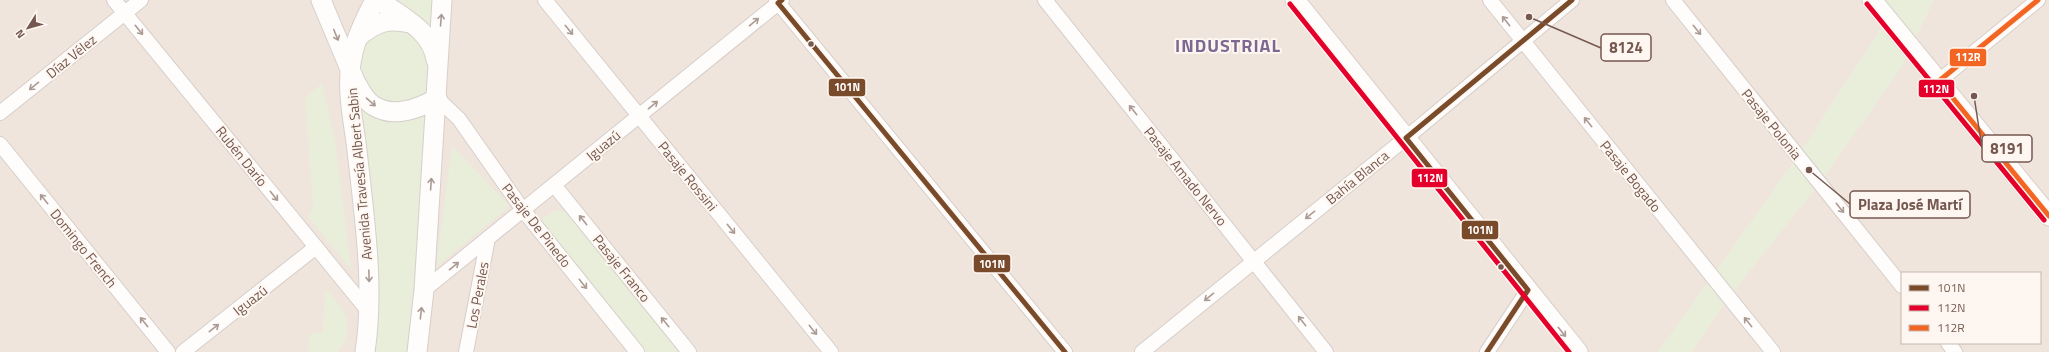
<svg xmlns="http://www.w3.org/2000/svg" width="2049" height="352" viewBox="0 0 2049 352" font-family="'Titillium Web',sans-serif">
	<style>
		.residential { fill: #f0e5dc; fill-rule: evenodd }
		.green { fill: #e8eeda }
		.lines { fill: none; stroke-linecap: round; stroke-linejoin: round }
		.minor-casing { stroke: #d6ceca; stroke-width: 16 }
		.secondary-casing { stroke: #d7cfca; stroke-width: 21 }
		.minor { stroke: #fefdfc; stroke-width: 14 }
		.secondary { stroke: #fefdfc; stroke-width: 19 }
		.bus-1-casing { stroke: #fef7f1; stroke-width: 8 }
		.bus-2-casing { stroke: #fef7f1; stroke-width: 8 }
		.bus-3-casing { stroke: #fef7f1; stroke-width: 8 }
		.bus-1 { stroke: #7a4b2a; stroke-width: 5 }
		.bus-2 { stroke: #e4002b; stroke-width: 5 }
		.bus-3 { stroke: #f26522; stroke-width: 5 }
		.oneway { stroke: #ac9a94 }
		.bus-dot { fill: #75584f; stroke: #fef7f1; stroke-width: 1.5 }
		.labels { text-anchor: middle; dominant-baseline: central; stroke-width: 4; stroke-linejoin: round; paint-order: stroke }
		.street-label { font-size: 14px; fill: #75584f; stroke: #fef7f1 }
		.district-label { font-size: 18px; font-weight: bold; letter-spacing: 1px; fill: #7e6790; stroke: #fef7f1 }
		.leader { fill: none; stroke: #75584f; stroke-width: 1.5 }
		.callout-dot { fill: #75584f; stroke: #fef7f1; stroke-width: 1.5 }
		.callout { fill: #fef7f1; stroke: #75584f; stroke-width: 1.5 }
		.callout-label { font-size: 15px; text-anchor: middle; font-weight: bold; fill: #75584f }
		.line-badge { stroke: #fef7f1; stroke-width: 1.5 }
		.badge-label { font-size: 11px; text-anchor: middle; font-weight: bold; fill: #fff }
	</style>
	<rect width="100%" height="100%" fill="#f8f3ee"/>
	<path class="residential" d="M 0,0 L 2049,0 L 2049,352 L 0,352 ZM 1902,273 L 2040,273 L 2040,343 L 1902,343 Z"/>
	<g class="green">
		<polygon points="375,0 442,0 417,352 365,352 350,103"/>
		<polygon points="1881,0 1934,0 1901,68 1820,183 1729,297 1692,352 1658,352 1798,156 1887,19"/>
		<polygon points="322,83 335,140 351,269 308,217 313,207 305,98"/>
		<polygon points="452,146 510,206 436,267"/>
		<polygon points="559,210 567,213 680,352 642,352 543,226 543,219 552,212"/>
		<path d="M 325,288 C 344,309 358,325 338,352 L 308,352 L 309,335 L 323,332 Z"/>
	</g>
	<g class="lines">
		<g class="minor-casing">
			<g id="minor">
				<polyline points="114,0 369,312"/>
				<polyline points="545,0 831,352"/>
				<polyline points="776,0 1065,352"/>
				<polyline points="1045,0 1326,352"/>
				<polyline points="1490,0 1773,352"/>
				<polyline points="1673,0 1902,286"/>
				<polyline points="1939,81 2038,0"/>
				<polyline points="437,98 459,119 523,210 637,352"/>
				<polyline points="0,113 141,0"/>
				<polyline points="0,144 168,352"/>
				<polyline points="554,185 689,352"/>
				<polyline points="424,290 782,0"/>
				<polyline points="1948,343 1955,352"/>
				<polyline points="183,352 316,247"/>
				<polyline points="466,352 488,238"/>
				<polyline points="1142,352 1406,138 1572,0"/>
				<polyline points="1487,352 1528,290"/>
			</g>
		</g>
		<g class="secondary-casing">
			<g id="secondary">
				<path d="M 321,0 L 355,81 C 360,90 365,101 374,106 C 393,118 419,109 437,98"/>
				<path d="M 379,0 C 401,17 432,30 436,60"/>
				<polyline points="1295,0 1578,352"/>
				<polyline points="1872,0 2049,216"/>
				<path d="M 358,37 C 376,22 387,18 410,23"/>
				<path d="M 365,352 C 375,286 364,216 357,150 C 353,118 345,85 353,53 C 357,35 366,17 375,0"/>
				<polyline points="417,352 424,290 442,0"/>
			</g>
		</g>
		<use href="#minor" class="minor"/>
		<use href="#secondary" class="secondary"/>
		<g class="bus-1-casing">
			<g id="bus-1">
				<polyline points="782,0 778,3 1065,352"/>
				<polyline points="1487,352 1528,290 1406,138 1572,0"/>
			</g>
		</g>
		<g class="bus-2-casing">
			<g id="bus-2">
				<polyline points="1290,4 1569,352"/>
				<polyline points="1867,4 2044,220"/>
			</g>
		</g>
		<g class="bus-3-casing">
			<polyline id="bus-3" points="2038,0 1939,81 2049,216"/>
		</g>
		<use href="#bus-1" class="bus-1"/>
		<use href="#bus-2" class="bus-2"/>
		<use href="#bus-3" class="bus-3"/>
	</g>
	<defs><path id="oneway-shaft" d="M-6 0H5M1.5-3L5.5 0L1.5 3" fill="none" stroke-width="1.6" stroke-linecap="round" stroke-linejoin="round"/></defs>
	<g class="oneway">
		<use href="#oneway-shaft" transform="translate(441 20) rotate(-85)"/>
		<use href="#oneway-shaft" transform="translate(1506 21) rotate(-128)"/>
		<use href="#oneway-shaft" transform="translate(754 22) rotate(-39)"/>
		<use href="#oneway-shaft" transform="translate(139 30) rotate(51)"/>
		<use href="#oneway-shaft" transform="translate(569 30) rotate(51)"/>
		<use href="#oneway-shaft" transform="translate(1697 30) rotate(51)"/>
		<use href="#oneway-shaft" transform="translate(336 35) rotate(68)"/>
		<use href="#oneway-shaft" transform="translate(34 86) rotate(141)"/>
		<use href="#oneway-shaft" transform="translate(371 102) rotate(41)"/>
		<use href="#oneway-shaft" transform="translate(653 105) rotate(-39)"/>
		<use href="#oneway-shaft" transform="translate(1133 110) rotate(-129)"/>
		<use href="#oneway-shaft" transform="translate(1588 122) rotate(-129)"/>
		<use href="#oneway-shaft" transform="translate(431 184) rotate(-86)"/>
		<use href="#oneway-shaft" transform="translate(274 196) rotate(51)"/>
		<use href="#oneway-shaft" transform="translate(44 199) rotate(-129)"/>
		<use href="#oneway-shaft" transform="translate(1840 208) rotate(51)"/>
		<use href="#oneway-shaft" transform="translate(1310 215) rotate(141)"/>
		<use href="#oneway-shaft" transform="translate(583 220) rotate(-129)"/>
		<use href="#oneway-shaft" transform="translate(731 229) rotate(51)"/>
		<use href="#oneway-shaft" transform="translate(454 266) rotate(-39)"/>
		<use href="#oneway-shaft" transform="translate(369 276) rotate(89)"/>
		<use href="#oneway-shaft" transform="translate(583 284) rotate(51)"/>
		<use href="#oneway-shaft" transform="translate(1209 297) rotate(141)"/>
		<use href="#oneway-shaft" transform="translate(421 313) rotate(-83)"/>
		<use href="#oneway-shaft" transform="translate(1302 321) rotate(-128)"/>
		<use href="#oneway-shaft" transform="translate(144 322) rotate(-129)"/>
		<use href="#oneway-shaft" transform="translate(665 322) rotate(-129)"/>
		<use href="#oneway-shaft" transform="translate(1748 322) rotate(-129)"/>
		<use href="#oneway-shaft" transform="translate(214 328) rotate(-38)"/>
		<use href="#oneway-shaft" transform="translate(813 330) rotate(51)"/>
		<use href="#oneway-shaft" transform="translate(1562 332) rotate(51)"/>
	</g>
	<g class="bus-dot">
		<circle cx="811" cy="44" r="3.5"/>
		<circle cx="1501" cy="267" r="3.5"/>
	</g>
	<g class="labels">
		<g class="street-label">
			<text transform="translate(71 56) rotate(-39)">Díaz Vélez</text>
			<text transform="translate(1772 124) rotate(51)">Pasaje Polonia</text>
			<text transform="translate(603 145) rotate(-39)">Iguazú</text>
			<text transform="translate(242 156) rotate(51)">Rubén Darío</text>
			<text transform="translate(359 174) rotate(-95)">Avenida Travesía Albert Sabin</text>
			<text transform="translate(688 176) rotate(51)">Pasaje Rossini</text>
			<text transform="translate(1186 176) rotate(51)">Pasaje Amado Nervo</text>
			<text transform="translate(1631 176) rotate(51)">Pasaje Bogado</text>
			<text transform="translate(1357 177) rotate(-39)">Bahía Blanca</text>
			<text transform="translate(537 225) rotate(52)">Pasaje De Pinedo</text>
			<text transform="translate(84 248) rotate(51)">Domingo French</text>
			<text transform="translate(622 268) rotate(51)">Pasaje Franco</text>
			<text transform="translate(477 295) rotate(-79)">Los Perales</text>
			<text transform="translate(250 300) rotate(-38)">Iguazú</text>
		</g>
		<g class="district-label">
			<text x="1228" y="45">INDUSTRIAL</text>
		</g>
	</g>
	<path class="leader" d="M1529 17L1601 48M1974 96L1982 148M1809 170L1850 204"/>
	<g class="callout-dot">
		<circle cx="1529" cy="17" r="4"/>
		<circle cx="1974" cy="96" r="4"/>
		<circle cx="1809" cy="170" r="4"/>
	</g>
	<g class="callout">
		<rect x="1601" y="34" width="50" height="27" rx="4"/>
		<rect x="1982" y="135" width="50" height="27" rx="4"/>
		<rect x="1850" y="191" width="120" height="27" rx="4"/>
	</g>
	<g class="callout-label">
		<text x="1626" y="53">8124</text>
		<text x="2007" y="154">8191</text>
		<text x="1910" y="210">Plaza José Martí</text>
	</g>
	<g class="line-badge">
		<rect x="1949" y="48" width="38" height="19" rx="4" fill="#f26522"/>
		<rect x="828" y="78" width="38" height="19" rx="4" fill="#7a4b2a"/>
		<rect x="1918" y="79" width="37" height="19" rx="4" fill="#e4002b"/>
		<rect x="1411" y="168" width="37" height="20" rx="4" fill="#e4002b"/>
		<rect x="1461" y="220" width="38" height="20" rx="4" fill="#7a4b2a"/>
		<rect x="973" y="254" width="38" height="19" rx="4" fill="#7a4b2a"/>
	</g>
	<g class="badge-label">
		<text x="1968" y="61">112R</text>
		<text x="847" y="91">101N</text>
		<text x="1936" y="93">112N</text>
		<text x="1430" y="182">112N</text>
		<text x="1480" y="234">101N</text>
		<text x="992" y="268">101N</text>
	</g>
	<rect x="1901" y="272" width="140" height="72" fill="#fef7f1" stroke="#c7b7b0"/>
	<rect x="1909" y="285" width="20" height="6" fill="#7a4b2a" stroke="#c7b7b0"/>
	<text x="1937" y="292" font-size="12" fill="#75584f">101N</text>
	<rect x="1909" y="305" width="20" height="6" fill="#e4002b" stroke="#c7b7b0"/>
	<text x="1937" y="312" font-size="12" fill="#75584f">112N</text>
	<rect x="1909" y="325" width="20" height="6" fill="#f26522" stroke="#c7b7b0"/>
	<text x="1937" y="332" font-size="12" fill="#75584f">112R</text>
	<g transform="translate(28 28) rotate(233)" stroke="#fef7f1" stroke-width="3" paint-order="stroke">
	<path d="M0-3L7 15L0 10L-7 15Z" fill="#75584f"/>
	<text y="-6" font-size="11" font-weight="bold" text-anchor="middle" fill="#75584f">N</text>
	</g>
</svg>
